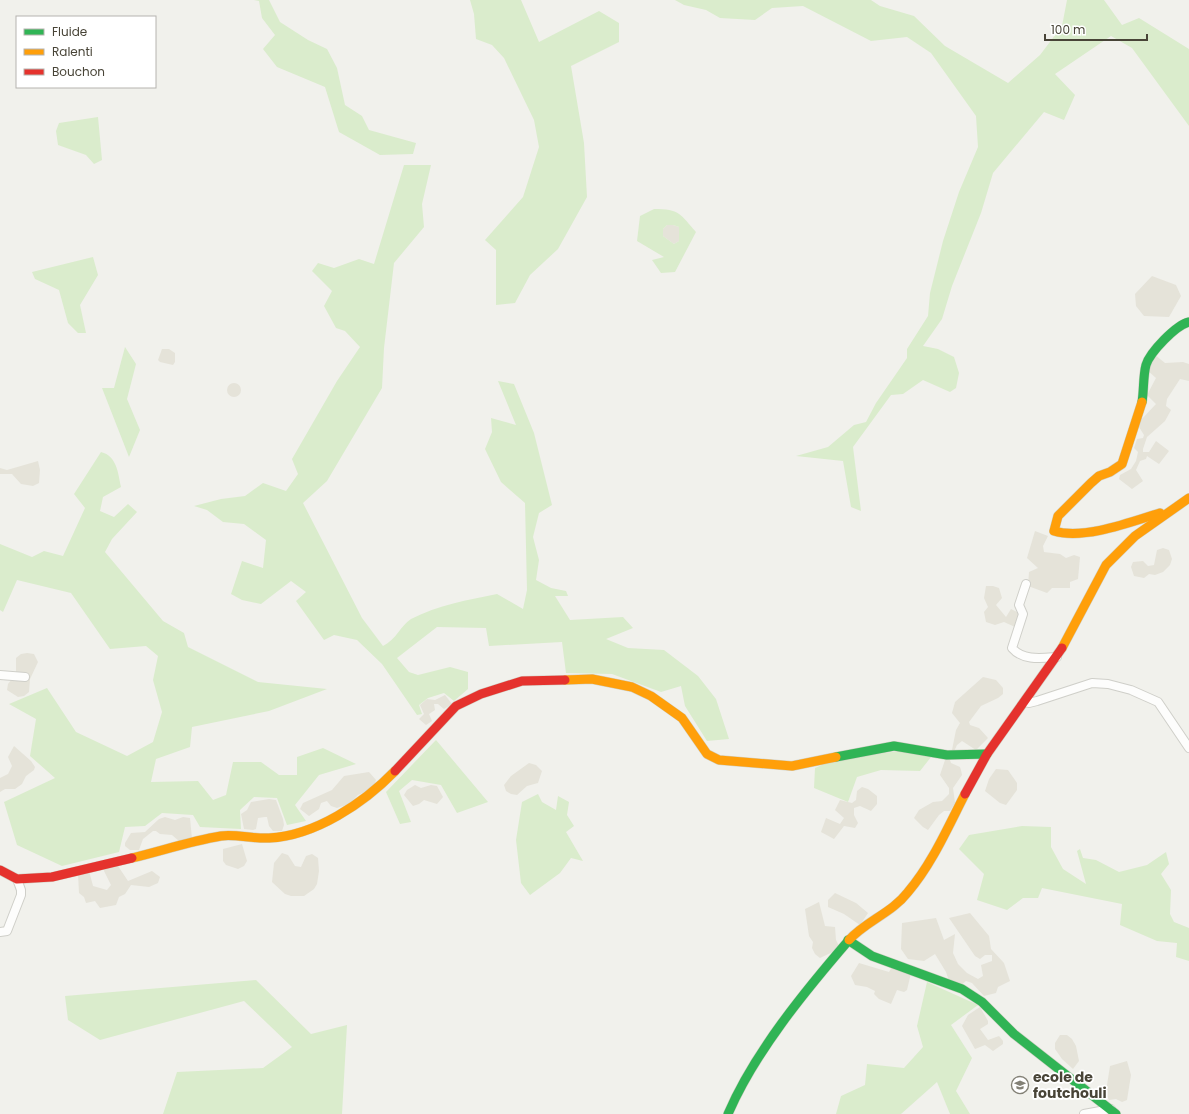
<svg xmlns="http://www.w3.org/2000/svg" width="1189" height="1114" viewBox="0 0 1189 1114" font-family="Poppins,sans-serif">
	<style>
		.residential { fill: #e5e3d9 }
		.green { fill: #daeccc; fill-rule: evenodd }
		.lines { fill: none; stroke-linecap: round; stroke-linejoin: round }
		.street-casing { stroke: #cfcfc9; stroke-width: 10 }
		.fast-casing { stroke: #d0cfc3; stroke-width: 10 }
		.slow-casing { stroke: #d0cfc3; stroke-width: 10 }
		.jam-casing { stroke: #d0cfc3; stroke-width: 10 }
		.street { stroke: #fdfdfc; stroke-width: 8 }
		.fast { stroke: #30b455; stroke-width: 9 }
		.slow { stroke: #ff9f0a; stroke-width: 9 }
		.jam { stroke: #e5322d; stroke-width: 9 }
		.labels { text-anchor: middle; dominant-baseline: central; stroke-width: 3.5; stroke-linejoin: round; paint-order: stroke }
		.poi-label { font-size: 14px; font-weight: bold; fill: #484437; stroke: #fff; text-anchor: start }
	</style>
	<rect width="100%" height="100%" fill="#f1f1ec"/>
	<g class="residential">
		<polygon points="667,225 673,225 679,227 679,241 674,244 663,236 663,229"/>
		<polygon points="1152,276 1176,285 1181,296 1169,317 1144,316 1136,306 1135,294"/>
		<polygon points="162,349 169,349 175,353 175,362 173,365 160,362 158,360"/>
		<polygon points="1155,355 1165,363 1183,362 1189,364 1189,381 1180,379 1167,399 1166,406 1171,410 1165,421 1147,437 1143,449 1143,452 1149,452 1156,441 1169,451 1159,464 1147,456 1146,459 1140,461 1136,470 1143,481 1132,489 1119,479 1120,475 1131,469 1136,461 1138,452 1134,448 1137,439 1143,438 1144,435 1139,427 1140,421 1156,404 1147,395 1156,378 1147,370"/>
		<circle cx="234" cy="390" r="7"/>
		<polygon points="38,461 40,470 39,483 33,486 21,484 12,474 0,474 0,468 7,470"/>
		<polygon points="1035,531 1048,536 1043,546 1044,552 1060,554 1066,558 1074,555 1080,557 1078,579 1070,582 1070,588 1052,588 1047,593 1028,586 1029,572 1038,568 1027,558"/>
		<polygon points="1163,548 1169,550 1172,559 1170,565 1163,572 1155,575 1149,574 1144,578 1134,576 1131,567 1133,562 1143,561 1148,566 1154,565 1157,550"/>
		<polygon points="986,586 993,586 999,588 1002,598 996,605 1006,617 1011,609 1021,614 1015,627 1004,622 995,625 986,622 984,612 988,607 984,598"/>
		<polygon points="27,653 34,654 38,662 30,679 29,692 24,696 18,697 7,690 8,684 16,674 16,658 21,654"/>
		<polygon points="983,677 996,680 1003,688 1003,694 998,698 981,706 969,722 970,725 979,728 988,738 976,750 962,741 957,745 950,760 951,763 960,767 961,770 962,775 953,788 955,803 950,811 944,811 939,815 928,830 923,827 914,818 919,810 933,802 942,801 949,794 949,788 940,775 945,760 951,755 956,730 960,723 952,713 955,702"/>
		<polygon points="445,695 452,704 444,709 438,704 434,704 435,710 429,714 432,721 426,725 419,719 424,714 420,705 427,699 435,700"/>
		<polygon points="14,746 31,761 35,767 34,770 26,776 22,784 15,789 5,789 0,792 0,778 8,774 12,766 8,757"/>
		<polygon points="529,763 536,765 542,771 538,783 527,786 517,795 511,794 506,791 504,785 511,776"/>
		<polygon points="996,769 1008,770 1017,783 1017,790 1006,805 1000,803 985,791 989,779"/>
		<polygon points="369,772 376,780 374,785 369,790 358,795 349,804 337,808 331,806 327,801 321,803 319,809 309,816 300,809 303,803 332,790 344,776"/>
		<polygon points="415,785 421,788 431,785 437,786 443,797 437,804 424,800 419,804 413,806 404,795 407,790"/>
		<polygon points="862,787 868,789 877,796 877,804 871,811 860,806 854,808 854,815 858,823 855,828 844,826 834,839 821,832 826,818 840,824 844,818 835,810 840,800 852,803 856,800 857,791"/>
		<polygon points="269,799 276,800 283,819 284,825 282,831 273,831 269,826 267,817 265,817 258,818 256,829 253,830 244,829 241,814 247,810 251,802"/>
		<polygon points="165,817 175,820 183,817 190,818 192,839 179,841 172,835 160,834 156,831 153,831 143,839 139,850 130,850 125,846 125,843 131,833 145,832 159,819"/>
		<polygon points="242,844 247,861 244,866 238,869 226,865 223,861 223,849"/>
		<polygon points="282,853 288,855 295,866 301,867 306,856 312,854 318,858 319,871 317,884 314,889 304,896 291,896 285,894 272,882 274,863"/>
		<polygon points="116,863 128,881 152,871 160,877 158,883 149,887 131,885 125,894 119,897 116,905 100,908 95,901 86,903 84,897 79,893 78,874 89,871 93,886 107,890 111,885 104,871 105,868"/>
		<polygon points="835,893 856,903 868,913 860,925 844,914 828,907 828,900"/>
		<polygon points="819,902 825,926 835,927 836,940 839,946 837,950 820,958 815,954 812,948 813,942 809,936 805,909"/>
		<polygon points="970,913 989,936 991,949 1004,963 1010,981 998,987 996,993 984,996 972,983 966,981 961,985 949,981 946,972 935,954 924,961 908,959 901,949 902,923 936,918 944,940 955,934 953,953 958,964 967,973 978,979 983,976 981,965 992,961 992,955 985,955 980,959 975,956 949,918"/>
		<polygon points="895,962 911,973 907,990 904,992 897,990 891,1004 879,999 874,994 875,991 867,987 855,985 851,976 859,963 889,972"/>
		<polygon points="980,1007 988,1021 988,1024 980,1029 988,1040 999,1036 1003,1041 1003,1044 993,1051 985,1045 975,1049 962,1026 968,1015"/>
		<polygon points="1060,1035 1067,1035 1072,1039 1076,1046 1079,1061 1073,1069 1062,1059 1055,1049 1055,1043"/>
		<polygon points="1127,1061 1131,1075 1127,1100 1122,1102 1116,1099 1109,1100 1103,1089 1107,1085 1110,1066"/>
	</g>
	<g class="green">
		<polygon points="254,0 269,0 280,22 308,40 327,49 337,68 345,105 362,116 369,130 416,143 413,154 380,155 339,132 325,87 277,67 263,49 275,35 262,18 259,1"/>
		<polygon points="470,0 521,0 539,42 599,11 619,23 619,42 571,66 584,143 587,197 558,249 530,275 515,303 496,305 496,250 485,240 523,197 539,147 534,120 504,58 492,45 476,39 474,14"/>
		<polygon points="675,0 871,0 880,6 914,16 945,46 1008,83 1040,55 1062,26 1067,0 1104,0 1122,25 1139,18 1189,49 1189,126 1132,48 1111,36 1055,74 1075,95 1064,120 1044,112 993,173 981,213 952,286 942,319 923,346 938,349 954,357 959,373 956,388 950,392 923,380 903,394 891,395 853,447 861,511 851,507 843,461 796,456 828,447 854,425 866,422 876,403 907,358 907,349 928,316 930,293 943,241 959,192 978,147 976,116 931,53 907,37 871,41 803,6 772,8 755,20 720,18 706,10 684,5"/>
		<polygon points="98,117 102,160 94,164 86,155 58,145 56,131 59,123"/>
		<path d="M 404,165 L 431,165 L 422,204 L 424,227 L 394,263 L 384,348 L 382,388 L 327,481 L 303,503 L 362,618 L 383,646 C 396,640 401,625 411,619 C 438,605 468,600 497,594 L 523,609 L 527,590 L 525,503 L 501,482 L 485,449 L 492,432 L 491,418 L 516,425 L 498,381 L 514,384 L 534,433 L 552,505 L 539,513 L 533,537 L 539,560 L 536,580 L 551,588 L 566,591 L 568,596 L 555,596 L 570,620 L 623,617 L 633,628 L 606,639 L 628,648 L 664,650 L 698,676 L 716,699 L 729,739 L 707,741 L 685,706 L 681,686 L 661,692 L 612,674 L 566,673 L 562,642 L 489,646 L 486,628 L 437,627 L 397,658 L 409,672 L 418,675 L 450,667 L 468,672 L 468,689 L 454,701 L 444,693 L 428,698 L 419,705 L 422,714 L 417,715 L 382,664 L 357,640 L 334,635 L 324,640 L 296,601 L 306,592 L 291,581 L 261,604 L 242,600 L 231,594 L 242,561 L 263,568 L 266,540 L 244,524 L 223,522 L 207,510 L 194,506 L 221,499 L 245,496 L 263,483 L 286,491 L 298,474 L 292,459 L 337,381 L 360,347 L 345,331 L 336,328 L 324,306 L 332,291 L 312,271 L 318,263 L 334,268 L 359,259 L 374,264 Z"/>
		<path d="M 654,209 C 680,209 680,214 696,232 L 675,272 L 661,273 L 652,260 L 664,257 L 637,241 L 640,216 ZM 667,225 L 673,225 L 679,227 L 679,241 L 674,244 L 663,236 L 663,229 Z"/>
		<polygon points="93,257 98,275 80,305 86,333 78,333 68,323 59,290 35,279 32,272"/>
		<polygon points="125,347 136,364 127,399 140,430 129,457 102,388 114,388"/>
		<path d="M 101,452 C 117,456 118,473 121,487 L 103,497 L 100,511 L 114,517 L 128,504 L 137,512 L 112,539 L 105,552 L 163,621 L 184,633 L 188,647 L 258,682 L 327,689 L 269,711 L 192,727 L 190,747 L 156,759 L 151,782 L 198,781 L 213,800 L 226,795 L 233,762 L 261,762 L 279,775 L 297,775 L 297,757 L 323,748 L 356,764 L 319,775 L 295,805 L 306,821 L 287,825 L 277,798 L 254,797 L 240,810 L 241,829 L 200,827 L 193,815 L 162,813 L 145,826 L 125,827 L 119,852 L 62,866 L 17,845 L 4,802 L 55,778 L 30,756 L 36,719 L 9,704 L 47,688 L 76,732 L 127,756 L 153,742 L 162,712 L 153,680 L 158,656 L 146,646 L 110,649 L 71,593 L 17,580 L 3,612 L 0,610 L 0,544 L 32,557 L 44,551 L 63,556 L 85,508 L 74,494 Z"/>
		<polygon points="436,740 488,802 457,813 441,785 412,780 399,791 411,822 400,824 386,792"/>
		<polygon points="900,751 931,757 920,771 881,770 857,777 848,802 814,788 815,768 836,759"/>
		<polygon points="538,794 542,802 556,810 558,796 569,802 567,815 574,826 566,832 583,861 571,858 560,873 530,895 521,883 516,840 522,802"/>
		<polygon points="1022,826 1051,827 1051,847 1063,869 1086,884 1077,851 1080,849 1083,858 1096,860 1119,872 1147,865 1166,852 1169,864 1161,874 1171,890 1170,914 1174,922 1189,928 1189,961 1176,957 1177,943 1157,941 1120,925 1122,904 1042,888 1038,898 1023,898 1007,910 977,900 984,874 959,849 969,835"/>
		<polygon points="256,980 311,1034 347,1025 342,1114 163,1114 177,1072 263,1068 292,1047 244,1001 100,1040 68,1020 65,996"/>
		<polygon points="927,982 978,1005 951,1025 972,1058 956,1091 970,1114 950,1114 937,1082 901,1114 836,1114 841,1096 865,1085 867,1064 904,1068 923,1047 917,1026"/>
	</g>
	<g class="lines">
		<g class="street-casing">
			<g id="street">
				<path d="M 1026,584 L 1019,605 L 1023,614 L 1012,648 C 1023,661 1042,658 1057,657"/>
				<polyline points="0,675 25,677"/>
				<polyline points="1025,702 1029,703 1037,701 1092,683 1108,684 1131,690 1158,702 1189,748"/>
				<polyline points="0,932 7,931 21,895 21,890 17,879"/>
				<polyline points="1084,1114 1111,1109"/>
			</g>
		</g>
		<g class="fast-casing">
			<g id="fast">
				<path d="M 1142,402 C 1144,390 1143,376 1146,365 C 1150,352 1176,325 1189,322"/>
				<polyline points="836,757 894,746 947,755 987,754"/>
				<polyline points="848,940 872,956 962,989 982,1002 1014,1034 1116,1114"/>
				<path d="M 728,1114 C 754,1053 805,991 849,940"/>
			</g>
		</g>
		<g class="slow-casing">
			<g id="slow">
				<path d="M 1142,402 L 1122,464 L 1110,472 L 1099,476 L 1091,483 L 1058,516 L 1054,531 C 1084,540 1131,522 1160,513"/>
				<polyline points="1062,648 1106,565 1135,536 1189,498"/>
				<polyline points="565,680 592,679 632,687 651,696 682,718 707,754 719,760 792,766 836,757"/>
				<path d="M 132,858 C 161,851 191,841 221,836 C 236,834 253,839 269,838 C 315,836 364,803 395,771"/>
				<path d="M 849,940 C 866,921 892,913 908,892 C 932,864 948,827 965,794"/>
			</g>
		</g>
		<g class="jam-casing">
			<g id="jam">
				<polyline points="395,771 456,706 481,694 522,681 565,680"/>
				<polyline points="965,794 987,754 1062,648"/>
				<polyline points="0,870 17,879 52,877 132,858"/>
			</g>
		</g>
		<use href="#street" class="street"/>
		<use href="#fast" class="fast"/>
		<use href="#slow" class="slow"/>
		<use href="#jam" class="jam"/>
	</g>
	<defs>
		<g id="school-ring" transform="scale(0.9)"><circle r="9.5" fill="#fff" stroke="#838176" stroke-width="1.5"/><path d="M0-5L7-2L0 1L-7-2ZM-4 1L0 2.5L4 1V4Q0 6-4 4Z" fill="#838176"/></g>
	</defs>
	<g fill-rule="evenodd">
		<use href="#school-ring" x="1020" y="1085"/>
	</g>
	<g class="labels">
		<g class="poi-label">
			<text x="1033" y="1077">ecole de<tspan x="1033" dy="16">foutchouli</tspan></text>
		</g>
	</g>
	<rect x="16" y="16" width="140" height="72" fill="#ffffff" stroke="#b6b4af"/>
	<rect x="24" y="29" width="20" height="6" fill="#30b455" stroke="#b6b4af"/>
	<text x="52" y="36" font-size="12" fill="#484437">Fluide</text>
	<rect x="24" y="49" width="20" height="6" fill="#ff9f0a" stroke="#b6b4af"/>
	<text x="52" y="56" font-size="12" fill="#484437">Ralenti</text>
	<rect x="24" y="69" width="20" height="6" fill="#e5322d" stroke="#b6b4af"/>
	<text x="52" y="76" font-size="12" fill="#484437">Bouchon</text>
	<path d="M1045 34v6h102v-6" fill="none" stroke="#484437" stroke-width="2"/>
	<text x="1051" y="34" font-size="12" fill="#484437" stroke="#ffffff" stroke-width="3" paint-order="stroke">100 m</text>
</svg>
